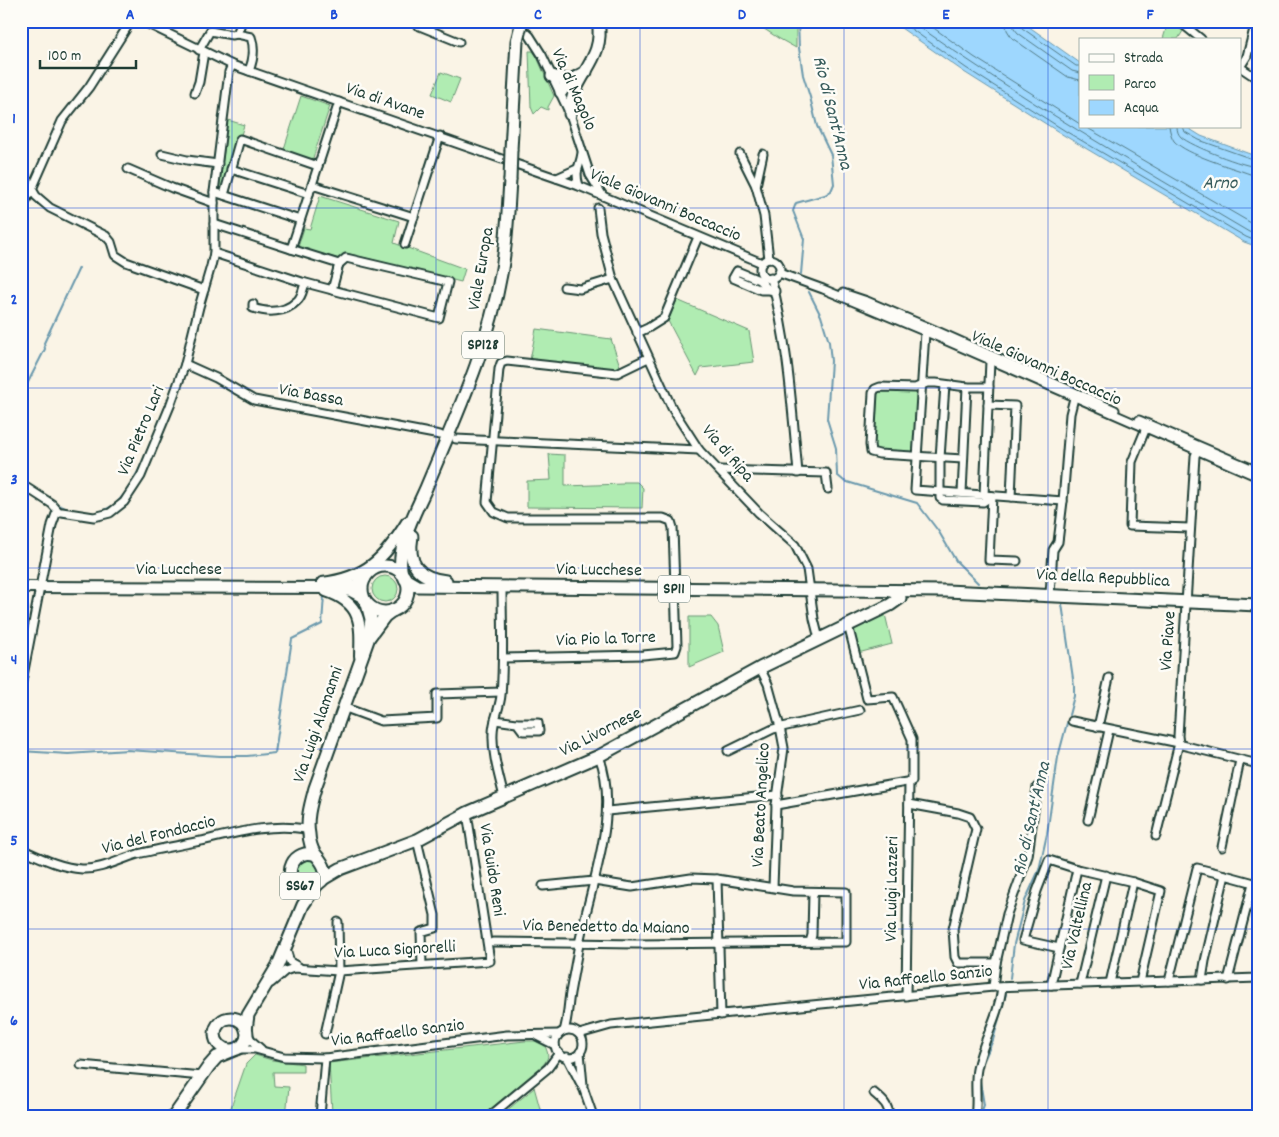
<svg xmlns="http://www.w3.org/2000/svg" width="1279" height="1137" viewBox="0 0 1279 1137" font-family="Dekko,sans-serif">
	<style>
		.green { fill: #b0ecb2; stroke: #689473 }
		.water { fill: #9ed7fe; stroke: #6b99ad }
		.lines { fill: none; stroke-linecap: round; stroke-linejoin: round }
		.shore { stroke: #527b85; stroke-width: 1 }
		.stream { stroke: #6b99ad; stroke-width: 2 }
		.minor-casing { stroke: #1f3d34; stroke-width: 11 }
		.secondary-casing { stroke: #1f3d34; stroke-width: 14 }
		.primary-casing { stroke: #1f3d34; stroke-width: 15 }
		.minor { stroke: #fdfcf7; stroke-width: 7 }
		.secondary { stroke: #fdfcf7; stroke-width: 10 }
		.primary { stroke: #fdfcf7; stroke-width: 11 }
		.primary-bridge-casing { stroke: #1f3d34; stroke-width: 15; stroke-linecap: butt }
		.primary-bridge { stroke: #fdfcf7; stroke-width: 11 }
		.grid { fill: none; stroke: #1d4ed8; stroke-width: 1; stroke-opacity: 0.55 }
		.labels { text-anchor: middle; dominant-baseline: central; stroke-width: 5; stroke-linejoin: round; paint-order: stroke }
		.shield { fill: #fdfcf7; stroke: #62766e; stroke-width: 1 }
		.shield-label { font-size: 16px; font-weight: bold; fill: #1f3d34 }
		.street-label { font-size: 18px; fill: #1f3d34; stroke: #fdfcf7 }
		.water-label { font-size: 19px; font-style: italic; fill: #385c5c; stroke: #fdfcf7 }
		.neatline { fill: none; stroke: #1d4ed8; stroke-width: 2 }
		.grid-label { font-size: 16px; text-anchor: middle; font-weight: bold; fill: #1d4ed8 }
	</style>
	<rect width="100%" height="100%" fill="#faf4e6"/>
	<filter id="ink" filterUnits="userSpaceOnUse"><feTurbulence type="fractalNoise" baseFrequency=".02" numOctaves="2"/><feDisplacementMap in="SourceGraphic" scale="10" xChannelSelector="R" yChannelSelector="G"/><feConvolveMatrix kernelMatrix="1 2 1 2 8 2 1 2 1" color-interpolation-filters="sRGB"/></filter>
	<g filter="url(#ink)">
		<g class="green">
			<polygon points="752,21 796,21 796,48 778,38"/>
			<polygon points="1168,22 1183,31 1178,39 1163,39"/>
			<polygon points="529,51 533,51 537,57 554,96 548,107 548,110 541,107 534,114 531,107"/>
			<polygon points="441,72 460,79 451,102 432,94"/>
			<polygon points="301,96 330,106 312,161 283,152"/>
			<polygon points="228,120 244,125 224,191 219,189"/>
			<polygon points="320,196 399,221 394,243 465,269 461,282 346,253 339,259 298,247 304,228 310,229"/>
			<polygon points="677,300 749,331 754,362 701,368 697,376 668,321"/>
			<polygon points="536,329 611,339 620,366 615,370 530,360"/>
			<polygon points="878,389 918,390 914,454 874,451"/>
			<polygon points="549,454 565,455 565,486 623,484 623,482 637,482 643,488 642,508 527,507 527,481 551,480"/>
			<circle cx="385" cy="589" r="13"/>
			<polygon points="885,614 892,644 858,653 851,629"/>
			<polygon points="689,617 711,617 718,626 724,652 689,667"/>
			<circle cx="308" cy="871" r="11"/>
			<path d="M 525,1041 L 535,1041 L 545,1046 C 549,1055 549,1058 543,1065 L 482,1116 L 354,1116 L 332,1113 L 329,1063 Z"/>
			<polygon points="255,1055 272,1060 303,1064 303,1072 273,1072 274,1086 289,1087 286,1116 228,1116 246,1064"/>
			<polygon points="534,1087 542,1116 500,1116 534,1088"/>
		</g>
		<polygon class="water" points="891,21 1021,21 1080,63 1080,126 1185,126 1201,136 1258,157 1258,247 1244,242 1065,136 964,72"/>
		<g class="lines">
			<g class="shore">
				<polyline points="900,21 966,68 1067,132 1246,237 1258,242"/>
				<path d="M 911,21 C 1019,98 1134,164 1249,232 L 1258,235"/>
				<polyline points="924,21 974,57 1080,124"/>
				<polyline points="1005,21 1007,30 1012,38 1068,77 1080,80"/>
				<polyline points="1013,21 1014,28 1018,33 1072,71 1080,73"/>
				<polyline points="1019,21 1022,28 1076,66 1080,66"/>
				<polyline points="1084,126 1258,227"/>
				<path d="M 1169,126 C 1170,132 1171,136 1174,141 C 1187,155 1231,167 1250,174 L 1258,175"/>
				<path d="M 1177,126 C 1177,131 1178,134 1181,137 C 1191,146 1245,167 1258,167"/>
				<polyline points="1183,126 1185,132 1199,140 1258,161"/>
			</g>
			<g class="stream">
				<polyline points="798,21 799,48 803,75 810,97 817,126 831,155 834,184 831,191 825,195 796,203 793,211 804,239 801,274"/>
				<polyline points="809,292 821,316 829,342 831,361 827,419 836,448 837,475 844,481 917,503 939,532 956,561 978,583"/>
				<polyline points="179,371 184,352"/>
				<polyline points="21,396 45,349 44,343 79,268"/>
				<polyline points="151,444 174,385"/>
				<polyline points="129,488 143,462"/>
				<polyline points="56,504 70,510"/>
				<polyline points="103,511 116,504 126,492"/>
				<polyline points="1062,604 1074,685 1074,696 1069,715"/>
				<polyline points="21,751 68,754 128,750 220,756 247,756 275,753 292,639 322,624 324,595"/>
				<polyline points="1010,978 1014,944 1025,901 1039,870 1047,834 1058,757 1067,723"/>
				<polyline points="980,1116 984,1105 980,1081 980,1069 993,1040 1006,994"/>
			</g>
			<g class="minor-casing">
				<g id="minor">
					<polyline points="142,21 232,65 579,186 762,263"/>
					<polyline points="414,21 417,25 459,42"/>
					<polyline points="514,21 530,36 542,55 570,114 590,175 603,196"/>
					<polyline points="1179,21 1201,39"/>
					<path d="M 237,34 L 251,37 C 255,48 253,61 249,71"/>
					<polyline points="199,50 210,31 232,35 237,34 242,21"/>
					<polyline points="1240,67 1247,56 1256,21"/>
					<polyline points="1240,67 1258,79"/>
					<polyline points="195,93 199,82 204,52"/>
					<polyline points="162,154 187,160 218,164"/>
					<polyline points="740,154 756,186 764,216 769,259"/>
					<polyline points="128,169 172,188 214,203"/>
					<polyline points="231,169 309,194"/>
					<polyline points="557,178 577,169"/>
					<polyline points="21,183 32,189 36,196 50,208 106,236 111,242 115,255 126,262 204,290"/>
					<polyline points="312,185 414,217"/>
					<path d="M 579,186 C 574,169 580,168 582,153"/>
					<polyline points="756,186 763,154"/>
					<polyline points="214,192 300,220"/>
					<polyline points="224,195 240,139 318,166"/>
					<polyline points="598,208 601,233 613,279 672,408 699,450 759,513 795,545 807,569 814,619 819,639"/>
					<polyline points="21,209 32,189 62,121 89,87 131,21"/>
					<polyline points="214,224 291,249"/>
					<polyline points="405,244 440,136"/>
					<polyline points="214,253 302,282 439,318 448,282 346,258 339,264"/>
					<circle cx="770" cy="269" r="10"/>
					<polyline points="339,264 291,249 339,102"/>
					<polyline points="779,273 823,289 933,335 1258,477"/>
					<path d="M 771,278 C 788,342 792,407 798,473"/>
					<polyline points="564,287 580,289 613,279"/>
					<polyline points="332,290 339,264"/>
					<polyline points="769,290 761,290 733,278 737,271 759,280 769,290 775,291"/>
					<polyline points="843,293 867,301 935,330 1115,410"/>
					<path d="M 253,304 L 253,308 C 268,313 285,313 297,301 C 302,297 303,289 305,283"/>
					<polyline points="925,332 915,490 1063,501"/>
					<polyline points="637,333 648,328 664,318 698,237"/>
					<polyline points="185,364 216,378 254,400 440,435"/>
					<polyline points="945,385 940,458 940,498 943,500 983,502 992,496"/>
					<polyline points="988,405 1015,406 1011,497"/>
					<polyline points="1139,420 1258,471"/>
					<polyline points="1146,428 1132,462 1130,526 1190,528"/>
					<polyline points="456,439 699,450"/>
					<polyline points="963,459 879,454 871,452 870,445 873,393 875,389 880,387 915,388 927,383 936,383 967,387 989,387"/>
					<polyline points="719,470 826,473 828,489"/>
					<polyline points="21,484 52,504 59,512"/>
					<polyline points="962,493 967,387"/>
					<polyline points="984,495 990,361"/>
					<polyline points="992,496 989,560 1017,561"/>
					<path d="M 502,587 C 502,623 504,659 501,695 C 500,708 493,720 493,733 C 492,754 499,776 504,797"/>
					<polyline points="1050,594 1053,550 1058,542 1063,501 1070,414 1074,398"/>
					<polyline points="503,658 643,655 675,652 677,646 673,528 671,521 663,518 508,518 494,512 487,502 499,369 501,363 507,361 617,373 648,358"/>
					<polyline points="760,668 768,684 780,727 784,748 776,805 773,887"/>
					<polyline points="21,686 52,525 56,514 59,512 62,512 94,517 110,513 124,502 141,476 170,406 185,364 199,307 211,266 214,253 214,192 229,72 232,65"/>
					<polyline points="343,707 381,721 437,718 437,694 501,692"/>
					<polyline points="495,720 517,723 538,723 539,731 523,731 517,723"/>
					<polyline points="1072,721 1179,743 1182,745 1258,764"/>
					<polyline points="1098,727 1109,678"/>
					<polyline points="728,751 773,729 860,710"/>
					<polyline points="909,804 958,813 970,817 976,829 953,929 955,957 958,963 996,963"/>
					<polyline points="776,805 912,781 912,739 893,697 867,699 848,625"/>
					<polyline points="607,811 778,795"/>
					<polyline points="1088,820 1109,730"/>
					<polyline points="1156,836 1179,743 1178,736 1195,456 1197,451"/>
					<polyline points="417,840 435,915 435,928 421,932 422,965"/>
					<polyline points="1222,847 1240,760"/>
					<path d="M 21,849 C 41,858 61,868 82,869 C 101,870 120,859 138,854 C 158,849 180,845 201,841 C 236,833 270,823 306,829"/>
					<polyline points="717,879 721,1015"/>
					<polyline points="493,942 637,944 846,942 846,892 793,891 717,879 691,878 632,887 594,881 543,886"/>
					<polyline points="810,942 812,935 813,892"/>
					<polyline points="1059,948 1023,940 1037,891 1049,860 1077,869 1133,882"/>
					<polyline points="286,949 290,962 299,967"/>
					<polyline points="1202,980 1205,961 1225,875 1258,884"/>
					<polyline points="1228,980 1253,883"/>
					<polyline points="1169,981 1197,868 1225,875"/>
					<polyline points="271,983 285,971 294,968 339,971 490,961 467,813"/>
					<polyline points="1110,983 1133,882 1161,891 1140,982"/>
					<polyline points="1080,984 1106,875"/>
					<polyline points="1051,985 1077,869"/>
					<polyline points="993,987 996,963 1007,914 1028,856 1037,787"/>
					<polyline points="906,996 909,782"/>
					<circle cx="569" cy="1044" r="14"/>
					<path d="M 564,1031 C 568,1018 568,1006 570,993 C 573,977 576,960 579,944 C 590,886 621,813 599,756"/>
					<polyline points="247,1033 252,1041 261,1049"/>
					<polyline points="325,1034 339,971 338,922"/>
					<polyline points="579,1034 611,1025 993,987 1258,978"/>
					<polyline points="537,1036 555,1045"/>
					<polyline points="237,1049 255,1049 284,1057 325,1058 507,1035 559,1034"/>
					<polyline points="580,1052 583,1085"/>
					<polyline points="567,1057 584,1090 593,1116"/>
					<polyline points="81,1065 202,1076"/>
					<path d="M 874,1093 C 882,1100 889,1105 889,1116"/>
					<polyline points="320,1116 325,1058"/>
					<polyline points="490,1116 548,1068 559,1053"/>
					<path d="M 975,1116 C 978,1100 974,1084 977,1069 C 982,1041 999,1017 1002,987"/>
				</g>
			</g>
			<g class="secondary-casing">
				<g id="secondary">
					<path d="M 322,583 C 366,578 385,558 407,522"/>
					<polyline points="21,587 336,588 355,585 365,579"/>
					<polyline points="342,590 351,591 364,598"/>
					<path d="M 326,591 C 362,603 361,623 360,656"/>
				</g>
			</g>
			<g class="primary-casing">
				<g id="primary">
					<polyline points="552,76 569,81"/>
					<polyline points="561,92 569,81 586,72"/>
					<path d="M 570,114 C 571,106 572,98 575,91 C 586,66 604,52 598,21"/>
					<polyline points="511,150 517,41"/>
					<path d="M 412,536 C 407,564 418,578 446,581"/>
					<circle cx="385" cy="589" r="23"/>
					<path d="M 402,574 C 395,548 416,511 426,488 C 455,418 488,349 501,274 C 507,243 508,211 510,180"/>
					<polyline points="405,579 417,586 946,591 1258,605"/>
					<polyline points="370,636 385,616 393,610"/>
					<path d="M 316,855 C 294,847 280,876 300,886 C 306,889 312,888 318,884 C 331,875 324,864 316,855 C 312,851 309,840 309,834 C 306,819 311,803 315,788 L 368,640 L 371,619 L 367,604"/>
					<polyline points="323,879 340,869 417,840 467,813 599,756 760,668 890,605 900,598 899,594 891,591"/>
					<circle cx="231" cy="1034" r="16"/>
					<polyline points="246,1030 248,1015 278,965 303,905 316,886"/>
					<polyline points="174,1116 209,1066 217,1057 234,1050"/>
				</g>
			</g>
			<use href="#minor" class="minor"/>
			<use href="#secondary" class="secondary"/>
			<use href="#primary" class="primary"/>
			<g class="primary-bridge-casing">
				<g id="primary-bridge">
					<polyline points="517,41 522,21"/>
					<polyline points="510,180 511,150"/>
				</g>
			</g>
			<use href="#primary-bridge" class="primary-bridge"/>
		</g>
	</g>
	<path class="grid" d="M 232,21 L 232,1116M 436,21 L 436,1116M 640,21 L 640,1116M 844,21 L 844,1116M 1048,21 L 1048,1116M 21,208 L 1258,208M 21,388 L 1258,388M 21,568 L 1258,568M 21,749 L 1258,749M 21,929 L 1258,929"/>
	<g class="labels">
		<g class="shield">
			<rect x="462" y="331.5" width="42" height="27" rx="4"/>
			<rect x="658" y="575.5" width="32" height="27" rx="4"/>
			<rect x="280" y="872.5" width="40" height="27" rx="4"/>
		</g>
		<g class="shield-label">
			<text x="483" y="345">SP128</text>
			<text x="674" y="589">SP11</text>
			<text x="300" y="886">SS67</text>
		</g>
		<g class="street-label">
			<text transform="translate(573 90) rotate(66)">Via di Magolo</text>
			<text transform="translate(385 102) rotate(19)">Via di Avane</text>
			<text transform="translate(665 206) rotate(23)">Viale Giovanni Boccaccio</text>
			<text transform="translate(482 269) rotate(-80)">Viale Europa</text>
			<text transform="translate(1046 369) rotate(24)">Viale Giovanni Boccaccio</text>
			<text transform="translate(311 396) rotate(10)">Via Bassa</text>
			<text transform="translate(142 431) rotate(-67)">Via Pietro Lari</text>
			<text transform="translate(727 454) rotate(49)">Via di Ripa</text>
			<text x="179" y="570">Via Lucchese</text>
			<text transform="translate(599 571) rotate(1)">Via Lucchese</text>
			<text transform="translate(1103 579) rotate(3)">Via della Repubblica</text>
			<text transform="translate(606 640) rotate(-2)">Via Pio la Torre</text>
			<text transform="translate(1169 641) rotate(-86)">Via Piave</text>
			<text transform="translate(319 725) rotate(-71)">Via Luigi Alamanni</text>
			<text transform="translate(601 733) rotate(-27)">Via Livornese</text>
			<text transform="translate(762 805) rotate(-87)">Via Beato Angelico</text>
			<text transform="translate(159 836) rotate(-14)">Via del Fondaccio</text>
			<text transform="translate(491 870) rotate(81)">Via Guido Reni</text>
			<text transform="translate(893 889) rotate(-89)">Via Luigi Lazzeri</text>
			<text transform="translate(1078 926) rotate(-77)">Via Valtellina</text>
			<text transform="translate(606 928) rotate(1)">Via Benedetto da Maiano</text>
			<text transform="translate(395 951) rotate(-3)">Via Luca Signorelli</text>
			<text transform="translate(926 979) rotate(-6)">Via Raffaello Sanzio</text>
			<text transform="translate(398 1034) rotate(-7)">Via Raffaello Sanzio</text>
		</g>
		<g class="water-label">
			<text transform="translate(831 113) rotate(76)">Rio di Sant'Anna</text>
			<text x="1220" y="184">Arno</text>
			<text transform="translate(1033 819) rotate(-77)">Rio di Sant'Anna</text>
		</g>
	</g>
	<rect width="1279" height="1137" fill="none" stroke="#fdfcf7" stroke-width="55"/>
	<rect x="1079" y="38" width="162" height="90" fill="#fdfcf7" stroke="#a4b0a9"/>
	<rect x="1089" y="54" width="25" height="8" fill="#fdfcf7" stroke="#a4b0a9"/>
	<text x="1124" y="62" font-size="15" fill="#1f3d34">Strada</text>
	<rect x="1089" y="75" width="25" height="15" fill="#b0ecb2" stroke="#a4b0a9"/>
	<text x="1124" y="88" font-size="15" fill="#1f3d34">Parco</text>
	<rect x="1089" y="100" width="25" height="15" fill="#9ed7fe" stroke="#a4b0a9"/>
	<text x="1124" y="112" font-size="15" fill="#1f3d34">Acqua</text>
	<path d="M40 60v8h96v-8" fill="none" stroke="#1f3d34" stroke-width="2.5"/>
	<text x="48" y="60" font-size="15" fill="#1f3d34" stroke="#fdfcf7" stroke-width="4" paint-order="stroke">100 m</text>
	<rect x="28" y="28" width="1224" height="1082" class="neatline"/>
	<g class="grid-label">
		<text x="130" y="19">A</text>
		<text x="334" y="19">B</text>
		<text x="538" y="19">C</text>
		<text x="742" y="19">D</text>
		<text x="946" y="19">E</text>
		<text x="1150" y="19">F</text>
		<text x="14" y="123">1</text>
		<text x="14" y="304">2</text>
		<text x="14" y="484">3</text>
		<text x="14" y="664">4</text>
		<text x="14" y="845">5</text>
		<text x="14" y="1025">6</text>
	</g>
</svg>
